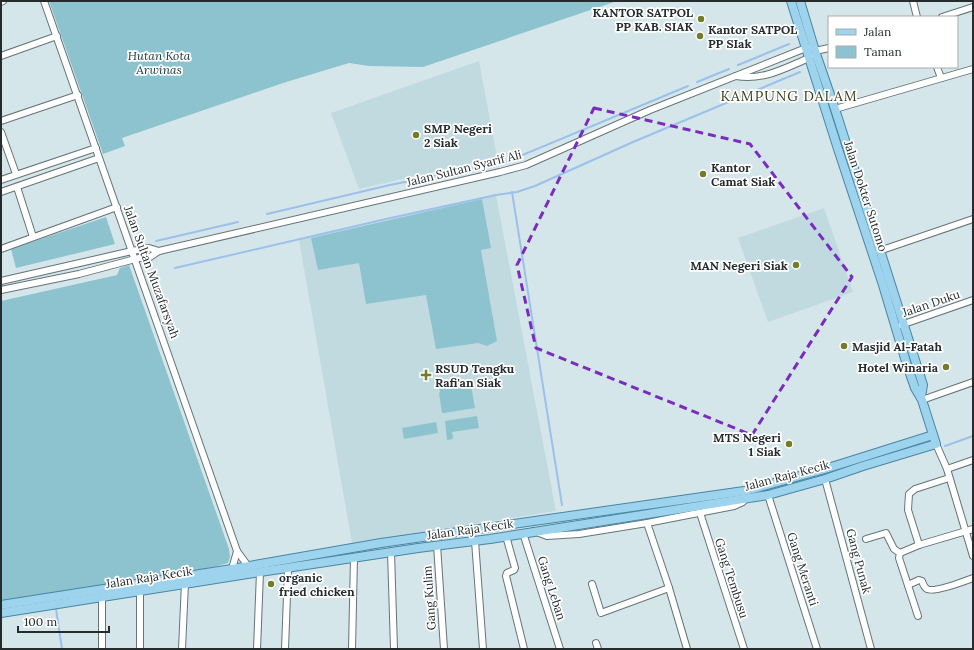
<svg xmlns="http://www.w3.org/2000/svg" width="974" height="650" viewBox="0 0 974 650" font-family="Lora,serif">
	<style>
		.built { fill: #c1dae0 }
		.green { fill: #8dc3cf }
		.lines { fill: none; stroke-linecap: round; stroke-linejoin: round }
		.stream { stroke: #9bc1ea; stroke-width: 2 }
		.minor-casing { stroke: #657478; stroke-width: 8 }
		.major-casing { stroke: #4885a2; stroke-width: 10 }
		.minor { stroke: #fff; stroke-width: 6 }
		.major { stroke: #9dd3ed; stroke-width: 8 }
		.marked { fill: none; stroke: #7b2cbf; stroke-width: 3; stroke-dasharray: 8 5; stroke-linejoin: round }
		.poi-dot { fill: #737c27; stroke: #fff; stroke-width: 1.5 }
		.labels { text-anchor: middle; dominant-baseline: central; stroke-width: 3.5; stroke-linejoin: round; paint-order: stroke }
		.poi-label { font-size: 12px; font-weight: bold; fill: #262c2d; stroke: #fff; text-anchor: start }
		.park-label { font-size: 12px; font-style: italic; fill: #12343b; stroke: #fff }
		.street-label { font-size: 12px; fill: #262c2d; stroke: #fff }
		.quarter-label { font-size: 14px; letter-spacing: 1px; fill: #363b13; stroke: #fff }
	</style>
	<rect width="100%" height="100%" fill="#d5e6ea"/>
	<g class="built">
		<polygon points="479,61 497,157 359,189 331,113"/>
		<polygon points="496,195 556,511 352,543 299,240"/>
		<polygon points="824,208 853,292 768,322 738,238"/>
	</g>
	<g class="green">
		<polygon points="49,1 617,1 423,67 369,66 349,63 283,83 122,138 125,146 103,154"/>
		<polygon points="482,199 491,248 481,250 497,341 487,346 478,343 436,349 426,295 366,304 359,263 318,270 311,238"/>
		<polygon points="106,217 115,244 16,268 11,249"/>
		<polygon points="129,265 229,549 230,557 228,563 214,567 1,601 1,301 117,275 120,268"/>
		<polygon points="470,380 475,408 444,413 442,413 439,393 440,392 439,385"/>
		<polygon points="477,416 479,428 452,432 453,439 447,440 445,421"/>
		<polygon points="436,422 438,433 404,439 402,428"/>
	</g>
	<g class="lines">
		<g class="stream">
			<polyline points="738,65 789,44"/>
			<polyline points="697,82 729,69"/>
			<polyline points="512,192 562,505"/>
			<polyline points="267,214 390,185 508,161 688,86"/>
			<polyline points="156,241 238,222"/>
			<polyline points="175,268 386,219 496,195 517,192 535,186 633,142 800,72"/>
			<polyline points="945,446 973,436"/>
			<polyline points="56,609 62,649"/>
		</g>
		<g class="minor-casing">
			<g id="minor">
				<polyline points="44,1 237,551 248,566"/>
				<polyline points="913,1 917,17"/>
				<polyline points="1,2 3,1"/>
				<polyline points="942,17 973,7"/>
				<polyline points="815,51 829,48"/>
				<polyline points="1,56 57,36"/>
				<polyline points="937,67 941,78"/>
				<path d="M 736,76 C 763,81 785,68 809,58 L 811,56"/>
				<polyline points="835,109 973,69"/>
				<polyline points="1,121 78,95"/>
				<polyline points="1,132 16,174"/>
				<polyline points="1,180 96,148"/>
				<polyline points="17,187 33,237"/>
				<polyline points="1,192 99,158"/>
				<polyline points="1,249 117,207"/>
				<polyline points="879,251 973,219"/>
				<polyline points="1,281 132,251 149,248 159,251"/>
				<polyline points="1,290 79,274 139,258 150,257 159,251 500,172 526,165 650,110 806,48 810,49"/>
				<polyline points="901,325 973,300"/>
				<polyline points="922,400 973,382"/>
				<polyline points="936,444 947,469 973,556"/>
				<polyline points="947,469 973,460"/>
				<polyline points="825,479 871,649"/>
				<polyline points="768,495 817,649"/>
				<polyline points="700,513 744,649"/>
				<polyline points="647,523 669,588 687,649"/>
				<polyline points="534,531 547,536 579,534 647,523 734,506 743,502 745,498"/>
				<polyline points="523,533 560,649"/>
				<polyline points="506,536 515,568 514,570 507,573 506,576 524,649"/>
				<polyline points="866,539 886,533 894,549 900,553"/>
				<polyline points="475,541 483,649"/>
				<polyline points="437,545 444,649"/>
				<polyline points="919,545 908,510 909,494 915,489 949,478"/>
				<polyline points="391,552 394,649"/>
				<polyline points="232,569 237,551"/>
				<polyline points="592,584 601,613 669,588"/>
				<path d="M 908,585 L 919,580 L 922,581 C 923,584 925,588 927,589 C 934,593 965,581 973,578"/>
				<polyline points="918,616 899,558 900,553 919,545 973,529"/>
				<polyline points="596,643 598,649"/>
				<polyline points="102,649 102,597"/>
				<polyline points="140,649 140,591"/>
				<polyline points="182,649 185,583"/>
				<polyline points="257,649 260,572"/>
				<polyline points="285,649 288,568"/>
				<polyline points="352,649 354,558"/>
			</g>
		</g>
		<g class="major-casing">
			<g id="major">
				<polyline points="800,1 815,51 835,109 923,385 921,397"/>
				<polyline points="1,605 232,569 381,543 744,491 760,487 825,469 933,435"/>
				<polyline points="1,613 260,572 418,548 490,539 768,495 825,479 863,466 936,444 922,400 915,388 907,365 883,285 838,149 791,1"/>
			</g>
		</g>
		<use href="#minor" class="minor"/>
		<use href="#major" class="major"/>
	</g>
	<path class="marked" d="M 594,108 L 750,144 L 852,277 L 752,435 L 536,348 L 517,265 Z"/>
	<g class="poi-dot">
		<circle cx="701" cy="19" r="4"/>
		<circle cx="700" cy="36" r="4"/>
		<circle cx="416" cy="135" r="4"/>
		<circle cx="703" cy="174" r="4"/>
		<circle cx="796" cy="265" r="4"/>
		<circle cx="844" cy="346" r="4"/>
		<circle cx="946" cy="367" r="4"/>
		<path d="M424 369h4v4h4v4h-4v4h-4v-4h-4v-4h4z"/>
		<circle cx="789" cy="444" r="4"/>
		<circle cx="271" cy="584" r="4"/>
	</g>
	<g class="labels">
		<g class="poi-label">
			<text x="693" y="12" text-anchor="end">KANTOR SATPOL<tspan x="693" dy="14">PP KAB. SIAK</tspan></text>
			<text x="708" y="29">Kantor SATPOL<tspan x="708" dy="14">PP SIak</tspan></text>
			<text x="424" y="128">SMP Negeri<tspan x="424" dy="14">2 Siak</tspan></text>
			<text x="711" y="167">Kantor<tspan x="711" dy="14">Camat Siak</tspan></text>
			<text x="788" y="265" text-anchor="end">MAN Negeri Siak</text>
			<text x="852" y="346">Masjid Al-Fatah</text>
			<text x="938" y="367" text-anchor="end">Hotel Winaria</text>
			<text x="435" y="368">RSUD Tengku<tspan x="435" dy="14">Rafi'an Siak</tspan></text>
			<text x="781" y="437" text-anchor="end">MTS Negeri<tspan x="781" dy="14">1 Siak</tspan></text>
			<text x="279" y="577">organic<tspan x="279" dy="14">fried chicken</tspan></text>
		</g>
		<g class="park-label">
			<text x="159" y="55">Hutan Kota<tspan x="159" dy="14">Arwinas</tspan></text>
		</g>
		<g class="street-label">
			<text transform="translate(464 168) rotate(-14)">Jalan Sultan Syarif Ali</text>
			<text transform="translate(866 196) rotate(72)">Jalan Dokter Sutomo</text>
			<text transform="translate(152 272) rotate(70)">Jalan Sultan Muzafarsyah</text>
			<text transform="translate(931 303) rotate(-19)">Jalan Duku</text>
			<text transform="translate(787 475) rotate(-15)">Jalan Raja Kecik</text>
			<text transform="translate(470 529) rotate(-8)">Jalan Raja Kecik</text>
			<text transform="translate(859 561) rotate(75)">Gang Punak</text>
			<text transform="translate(803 569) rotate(72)">Gang Meranti</text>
			<text transform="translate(149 577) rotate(-9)">Jalan Raja Kecik</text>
			<text transform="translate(732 578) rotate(72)">Gang Tembusu</text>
			<text transform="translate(552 588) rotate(72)">Gang Leban</text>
			<text transform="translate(429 598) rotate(-94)">Gang Kulim</text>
		</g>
		<g class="quarter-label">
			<text x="789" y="96">KAMPUNG DALAM</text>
		</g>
	</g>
	<rect width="974" height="650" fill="none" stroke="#262c2d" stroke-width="4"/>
	<rect x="828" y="16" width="130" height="52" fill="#ffffff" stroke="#a8abab"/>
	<rect x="836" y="29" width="20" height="6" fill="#9dd3ed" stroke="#a8abab"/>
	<text x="864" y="36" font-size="12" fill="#262c2d">Jalan</text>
	<rect x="836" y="46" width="20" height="12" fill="#8dc3cf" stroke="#a8abab"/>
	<text x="864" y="56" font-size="12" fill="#262c2d">Taman</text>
	<path d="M18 626v6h91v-6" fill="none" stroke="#262c2d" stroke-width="2"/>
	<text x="24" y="626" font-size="12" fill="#262c2d" stroke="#ffffff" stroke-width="3" paint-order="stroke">100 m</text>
</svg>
